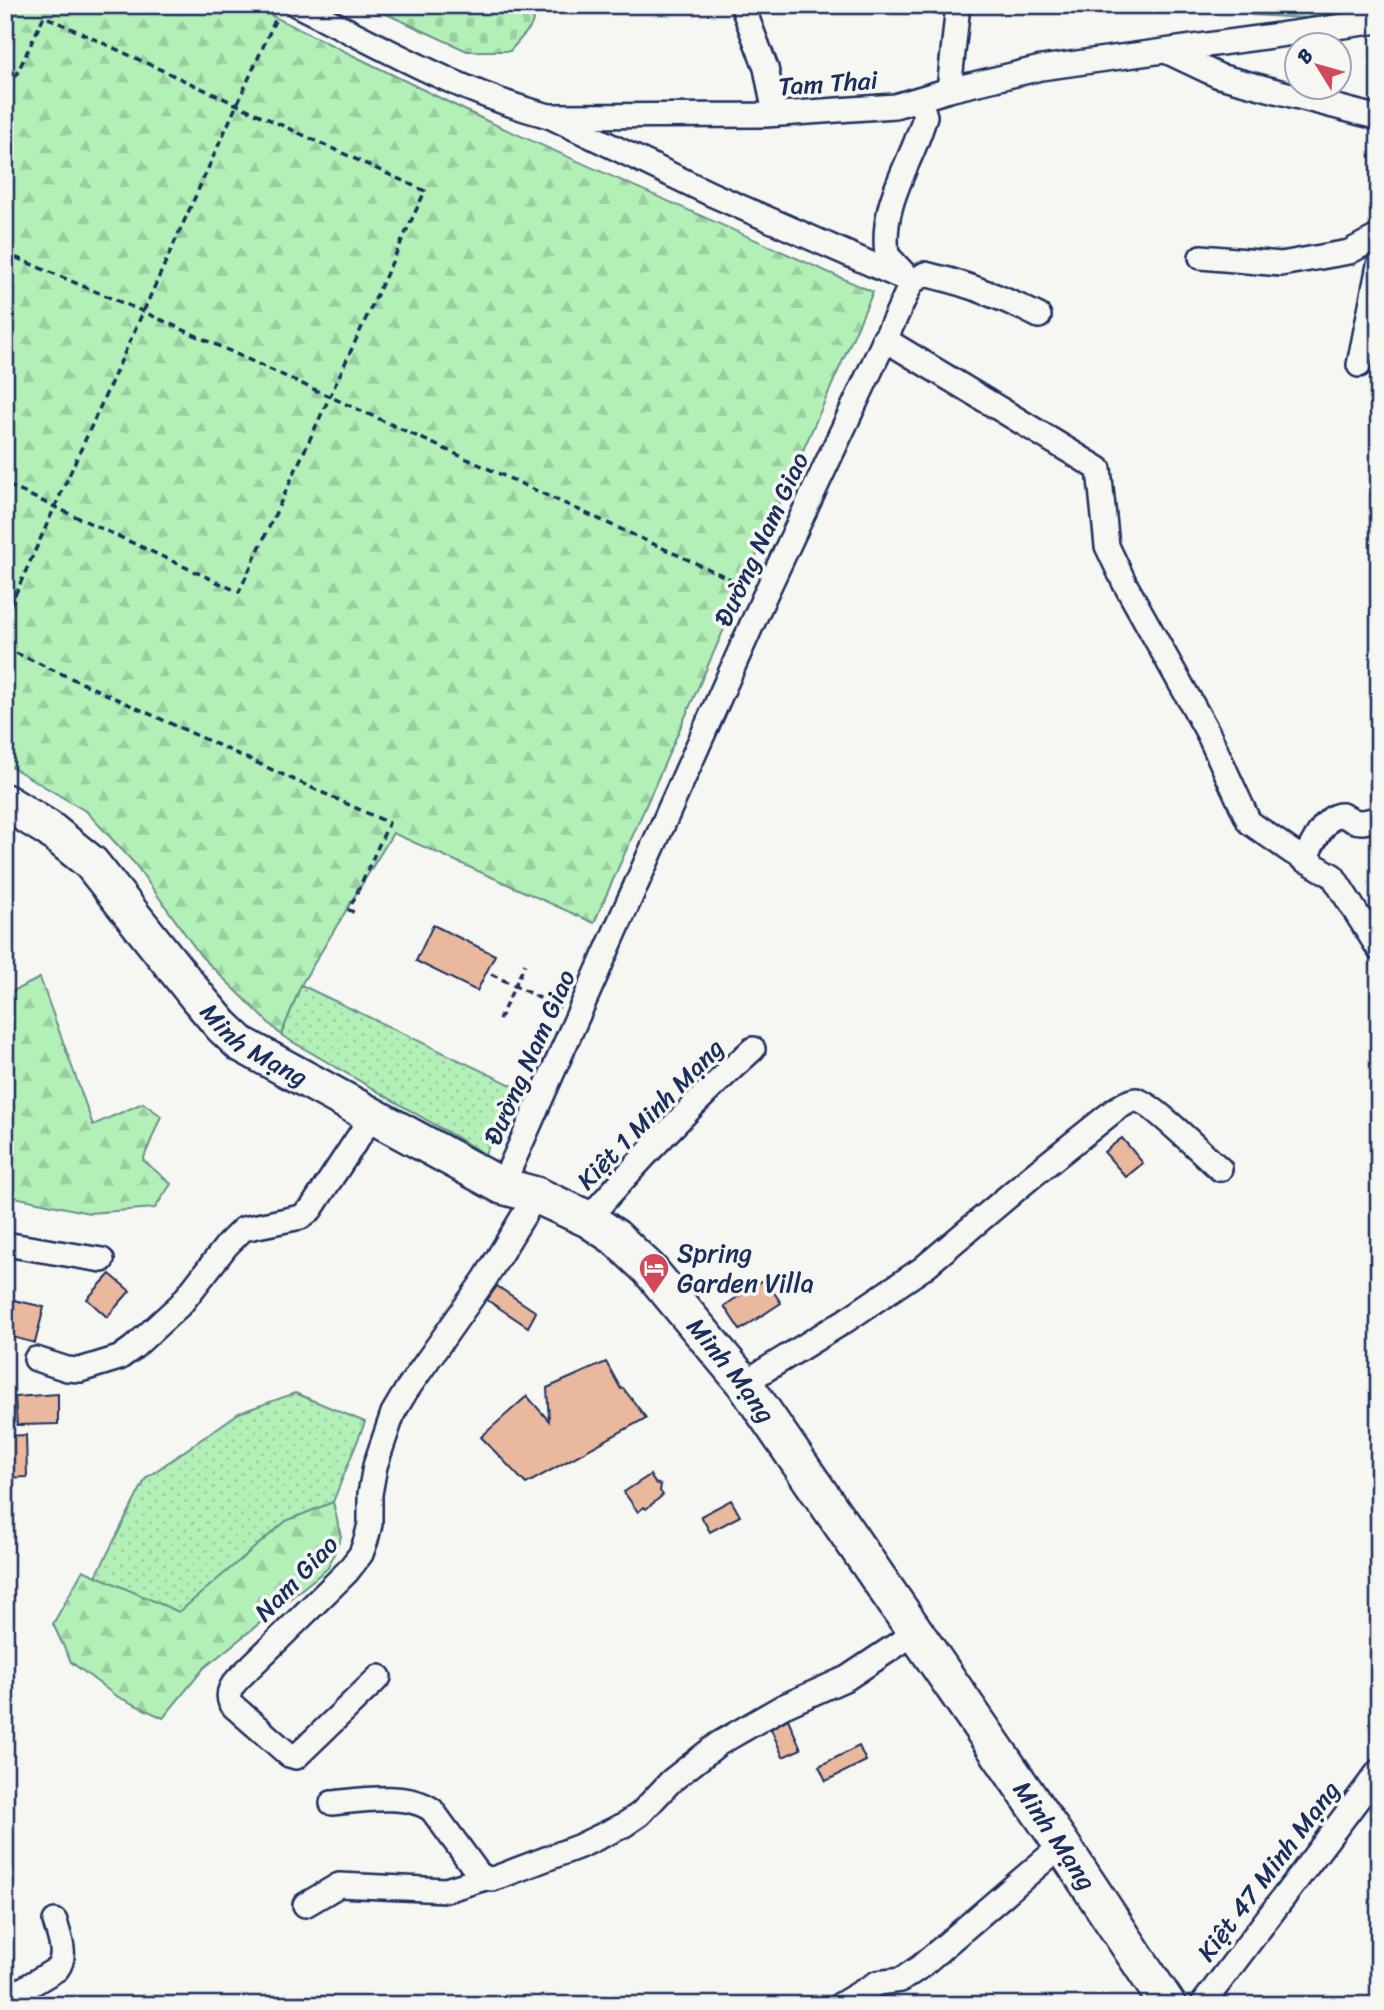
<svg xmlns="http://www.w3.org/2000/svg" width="1384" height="2010" viewBox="0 0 1384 2010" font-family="Sriracha,sans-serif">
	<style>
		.grass { fill: url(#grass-dots); stroke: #67908a; stroke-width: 2 }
		.forest { fill: url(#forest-firs); stroke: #67908a; stroke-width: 2 }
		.cemetery { fill: url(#cemetery-stones); stroke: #67908a; stroke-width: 2 }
		.building { fill: #eab89c; stroke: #1b2f5e; stroke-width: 2 }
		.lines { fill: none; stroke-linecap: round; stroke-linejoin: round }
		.minor-casing { stroke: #1b2f5e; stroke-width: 28 }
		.highway-casing { stroke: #1b2f5e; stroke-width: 40 }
		.path { stroke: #1b2f5e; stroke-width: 3.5; stroke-dasharray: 7 5; stroke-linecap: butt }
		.minor { stroke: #f6f6f2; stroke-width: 23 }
		.highway { stroke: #f6f6f2; stroke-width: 35 }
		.labels { text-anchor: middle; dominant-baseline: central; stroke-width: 7; stroke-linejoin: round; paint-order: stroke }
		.street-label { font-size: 26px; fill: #1b2f5e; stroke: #f6f6f2 }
		.poi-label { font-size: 26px; fill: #1b2f5e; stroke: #f6f6f2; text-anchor: start }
	</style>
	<defs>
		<pattern id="grass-dots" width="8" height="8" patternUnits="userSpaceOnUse" patternTransform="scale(1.75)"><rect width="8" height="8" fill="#b3f0b7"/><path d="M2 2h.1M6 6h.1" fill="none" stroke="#99cea0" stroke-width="1.8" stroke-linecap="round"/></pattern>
		<pattern id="forest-firs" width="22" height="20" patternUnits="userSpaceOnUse" patternTransform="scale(1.75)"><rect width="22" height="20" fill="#b3f0b7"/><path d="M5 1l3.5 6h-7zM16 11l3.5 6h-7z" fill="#99cea0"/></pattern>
		<pattern id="cemetery-stones" width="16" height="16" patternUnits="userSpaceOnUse" patternTransform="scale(1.75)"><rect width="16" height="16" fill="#b3f0b7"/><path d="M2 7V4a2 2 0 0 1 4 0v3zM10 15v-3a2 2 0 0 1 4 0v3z" fill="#99cea0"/></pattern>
	</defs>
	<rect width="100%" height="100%" fill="#f6f6f2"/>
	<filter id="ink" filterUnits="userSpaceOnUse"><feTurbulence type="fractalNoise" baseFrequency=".0143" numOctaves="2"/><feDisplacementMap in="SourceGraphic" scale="14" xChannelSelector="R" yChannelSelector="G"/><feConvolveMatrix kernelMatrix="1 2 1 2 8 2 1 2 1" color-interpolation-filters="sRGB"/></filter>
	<g filter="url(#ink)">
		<g class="grass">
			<polygon points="301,985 518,1088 485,1154 281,1035"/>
			<polygon points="295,1393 365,1422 333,1502 286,1521 179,1613 96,1576 146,1478 239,1413"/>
		</g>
		<g class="forest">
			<polygon points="5,5 250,5 487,121 873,292 594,923 393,833 301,985 281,1035 201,956 135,864 87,812 5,763"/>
			<polygon points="40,978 93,1125 143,1103 161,1116 143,1160 171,1184 155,1208 89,1213 5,1195 5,995"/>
			<polygon points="333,1502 341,1537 328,1568 204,1668 163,1718 116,1696 71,1662 53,1624 83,1570 179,1612 286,1521"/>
		</g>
		<g class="cemetery">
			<polygon points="367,5 539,5 530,28 510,51 467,51"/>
			<polygon points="1224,5 1377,5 1305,18 1253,15"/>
		</g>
		<g class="building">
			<polygon points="433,925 495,955 477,991 416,961"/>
			<polygon points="1122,1138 1143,1163 1126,1177 1104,1152"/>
			<polygon points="110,1274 130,1291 107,1317 87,1299"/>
			<polygon points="765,1279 781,1303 740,1330 724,1306"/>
			<polygon points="497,1286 536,1312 528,1327 487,1300"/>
			<polygon points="5,1298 44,1307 35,1343 5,1335"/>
			<polygon points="606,1362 621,1389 623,1388 646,1418 526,1484 481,1437 527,1396 549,1421 547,1388"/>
			<polygon points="58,1394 58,1424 17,1425 15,1397"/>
			<polygon points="26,1435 27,1477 5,1478 5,1436"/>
			<polygon points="650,1475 655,1483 661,1485 660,1491 663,1495 646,1509 644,1507 638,1512 624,1492"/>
			<polygon points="731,1500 740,1516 710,1532 701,1516"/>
			<polygon points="788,1719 801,1749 783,1757 771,1729"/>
			<polygon points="859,1746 866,1761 826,1781 819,1766"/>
		</g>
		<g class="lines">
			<g class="minor-casing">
				<g id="minor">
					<path d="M 297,5 C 379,45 460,93 549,116 L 766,115 L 895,106 L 949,90 L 1041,68 L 1379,21"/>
					<polyline points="742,5 766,68 775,114"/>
					<polyline points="1166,51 1219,76 1379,118"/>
					<polyline points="949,90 958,5"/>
					<path d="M 920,100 L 925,116 C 912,164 880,201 887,255 L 912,282 L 925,274 C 965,283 1002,297 1039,316"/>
					<polyline points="1201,257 1281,264 1349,252 1379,236"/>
					<polyline points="884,339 1099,469 1107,546 1125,584 1207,731 1249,822 1292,852 1333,876 1379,949"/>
					<polyline points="1359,365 1379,265"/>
					<path d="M 1304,860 C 1311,847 1326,813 1342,815 C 1346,816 1348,818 1352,820 C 1361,824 1369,821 1379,818"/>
					<polyline points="502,1186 765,595 912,282 711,194 549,116"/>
					<path d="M 588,1219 C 640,1159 694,1102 753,1049"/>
					<polyline points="5,1244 102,1260"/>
					<polyline points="36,1359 67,1369 80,1370 119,1358 133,1348 181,1304 227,1245 243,1229 301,1217 311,1209 373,1115"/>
					<path d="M 744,1383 L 845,1321 L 922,1269 L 1031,1177 L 1116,1109 C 1122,1106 1129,1100 1136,1100 C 1150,1101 1206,1157 1220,1169"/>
					<path d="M 379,1677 L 296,1757 L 289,1755 L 231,1704 C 226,1692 232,1685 241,1676 L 347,1572 L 361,1554 L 366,1540 L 370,1524 L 370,1494 L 375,1466 L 393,1413 L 406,1391 L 485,1279 L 536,1195"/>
					<path d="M 332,1803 C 361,1800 408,1792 432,1810 L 478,1873 L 485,1878 L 493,1879 L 580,1846 L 624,1825 L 640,1814 L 671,1781 L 718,1744 L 782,1707 L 847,1678 L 916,1632"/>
					<polyline points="305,1905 339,1885 446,1890 485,1878"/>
					<path d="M 5,2000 L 57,1969 C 68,1955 59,1937 55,1921"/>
					<polyline points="840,2005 877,1983 901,1980 920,1967 1062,1845"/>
					<polyline points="1202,2005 1379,1771"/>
				</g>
			</g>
			<g class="highway-casing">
				<g id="highway">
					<path id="s1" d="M 5,802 L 49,829 L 91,863 L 199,999 L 222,1026 L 241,1044 L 502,1186 L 536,1195 L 588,1219 L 615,1237 L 649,1269 L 744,1383 L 1062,1845 L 1168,2005"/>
				</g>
			</g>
			<g class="path">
				<polyline points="5,99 44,16 425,191 239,592 5,484"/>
				<polyline points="5,253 144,312 748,587"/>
				<polyline points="5,617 277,16"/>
				<polyline points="5,648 389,823 349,910 358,914"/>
				<polyline points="491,974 560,1008"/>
				<polyline points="499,1020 525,964"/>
			</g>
			<use href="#minor" class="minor"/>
			<use href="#highway" class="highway"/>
		</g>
	</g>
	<defs>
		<g id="hotel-pin" transform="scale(1.575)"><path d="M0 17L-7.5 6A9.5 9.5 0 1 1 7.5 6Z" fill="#d1495b" stroke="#f6f6f2"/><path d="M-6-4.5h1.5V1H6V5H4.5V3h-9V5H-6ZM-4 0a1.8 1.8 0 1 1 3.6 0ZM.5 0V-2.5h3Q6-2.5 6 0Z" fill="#fff"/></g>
	</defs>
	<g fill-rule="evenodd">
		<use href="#hotel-pin" x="654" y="1268"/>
	</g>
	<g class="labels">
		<g class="street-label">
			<text transform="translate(828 83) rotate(-4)">Tam Thai</text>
			<text transform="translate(761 539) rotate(-65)">Đường Nam Giao</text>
			<text stroke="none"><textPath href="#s1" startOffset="352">Minh Mạng</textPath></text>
			<text transform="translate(529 1057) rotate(-66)">Đường Nam Giao</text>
			<text transform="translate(650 1114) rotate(-46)">Kiệt 1 Minh Mạng</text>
			<text stroke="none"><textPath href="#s1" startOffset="940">Minh Mạng</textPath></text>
			<text transform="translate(296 1578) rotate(-46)">Nam Giao</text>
			<text stroke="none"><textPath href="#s1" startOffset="1507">Minh Mạng</textPath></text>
			<text transform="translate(1268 1871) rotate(-53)">Kiệt 47 Minh Mạng</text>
		</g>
		<g class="poi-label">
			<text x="677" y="1253">Spring<tspan x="677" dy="30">Garden Villa</tspan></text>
		</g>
	</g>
	<rect width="1384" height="2010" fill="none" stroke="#f6f6f2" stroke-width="28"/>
	<rect x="14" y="14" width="1356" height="1982" fill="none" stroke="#1b2f5e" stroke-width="2.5" filter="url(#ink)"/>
	<g transform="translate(1318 66) rotate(307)"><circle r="33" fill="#f6f6f2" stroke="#9ea6b7" stroke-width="2"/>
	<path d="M0-5L12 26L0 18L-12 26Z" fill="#d1495b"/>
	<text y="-10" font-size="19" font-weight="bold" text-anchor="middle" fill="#1b2f5e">B</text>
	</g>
</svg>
